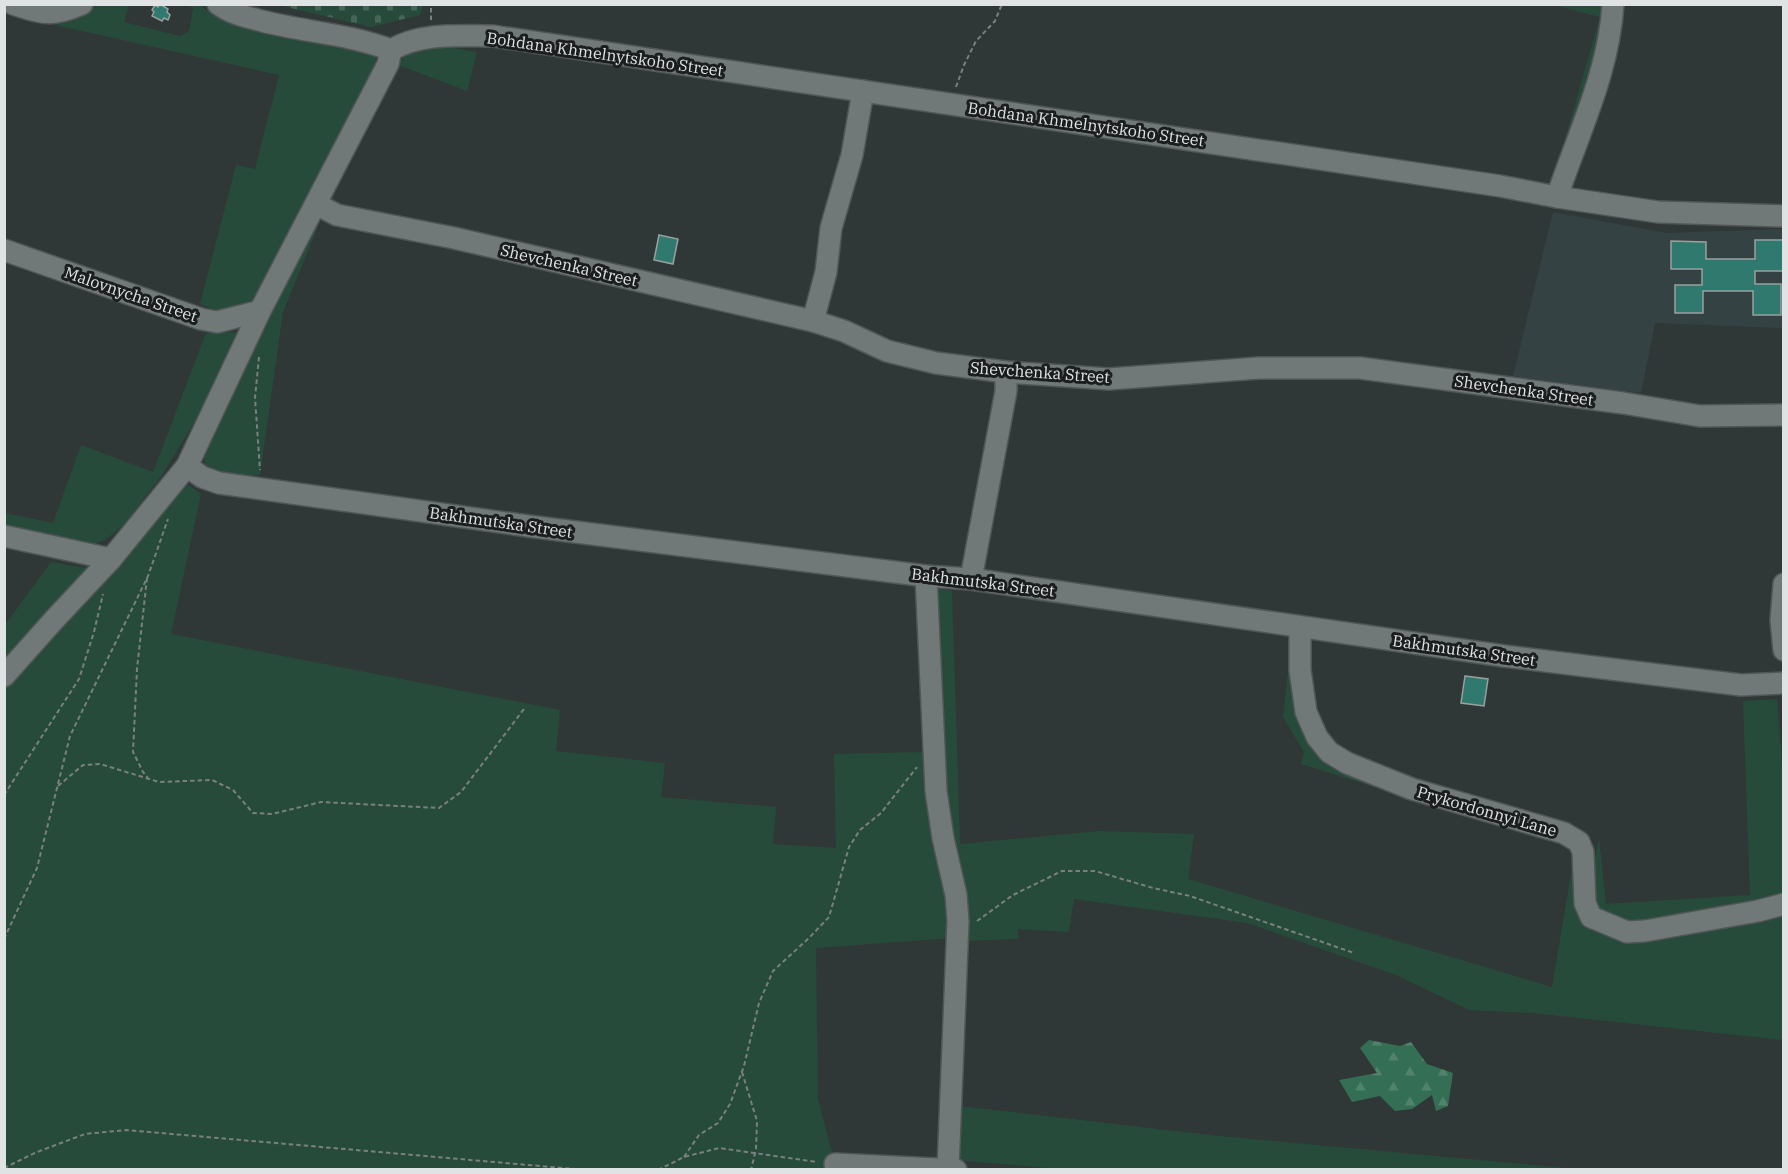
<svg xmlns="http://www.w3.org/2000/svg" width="1788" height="1174" viewBox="0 0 1788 1174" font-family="'IBM Plex Serif',serif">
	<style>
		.built { fill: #344243 }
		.grass { fill: #274b3a }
		.forest { fill: url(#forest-firs) }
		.cemetery { fill: url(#cemetery-stones) }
		.building { fill: #30796e; stroke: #99a19f; stroke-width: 1.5 }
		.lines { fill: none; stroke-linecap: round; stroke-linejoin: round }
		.minor-casing { stroke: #505556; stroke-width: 24 }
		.path { stroke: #7a8080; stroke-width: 2; stroke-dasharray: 4.5 3; stroke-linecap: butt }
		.minor { stroke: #717878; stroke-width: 21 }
		.labels { text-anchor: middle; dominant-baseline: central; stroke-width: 6; stroke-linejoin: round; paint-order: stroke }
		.street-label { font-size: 16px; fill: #dfe3e3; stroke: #1b1e1e }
	</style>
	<defs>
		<pattern id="forest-firs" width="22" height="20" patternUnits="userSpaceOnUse" patternTransform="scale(1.5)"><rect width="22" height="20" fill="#346e54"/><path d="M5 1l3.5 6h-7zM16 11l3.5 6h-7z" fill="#51836c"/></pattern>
		<pattern id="cemetery-stones" width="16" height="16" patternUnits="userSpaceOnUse" patternTransform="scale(1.5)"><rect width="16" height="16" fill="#274b3a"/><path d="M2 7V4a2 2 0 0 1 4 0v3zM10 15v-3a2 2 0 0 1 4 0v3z" fill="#466556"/></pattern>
	</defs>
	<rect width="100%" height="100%" fill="#303737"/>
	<polygon class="built" points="1553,212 1667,233 1783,229 1783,328 1655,323 1641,393 1513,376"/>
	<g class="grass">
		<path d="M 98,5 L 129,5 L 124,22 L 180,36 L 189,31 L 193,8 L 187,5 L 200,5 C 229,31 324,44 365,52 L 375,57 L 378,67 L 259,294 L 250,304 L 223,313 L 200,304 L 236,165 L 255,169 L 279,75 L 55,25 Z"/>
		<polygon points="1554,5 1608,5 1590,88 1557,167 1600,17"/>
		<polygon points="435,45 477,52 467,91 398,65 407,53"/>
		<polygon points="318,227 283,312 260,475 224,477 206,468 203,453 308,235"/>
		<polygon points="240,332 203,408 162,475 123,526 105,540 87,546 5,528 5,513 53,523 81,445 153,472 206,333"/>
		<polygon points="182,480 201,494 171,634 560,710 556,751 665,763 661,797 776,807 773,844 836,848 834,754 924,752 952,938 816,948 818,1099 835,1164 900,1169 5,1169 4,684"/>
		<polygon points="51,562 97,570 5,670 5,625"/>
		<polygon points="932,588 952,591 960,844 1100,831 1194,834 1188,879 1552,987 1575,850 1589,925 1604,935 1626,938 1783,908 1783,1040 1533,1013 1469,1010 1396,975 1247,923 1074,899 1069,932 1018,929 1018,939 964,941 945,819"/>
		<polygon points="1291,644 1316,747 1461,814 1301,764 1304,752 1283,717"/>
		<polygon points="1777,699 1784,790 1783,895 1760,906 1624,927 1596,912 1592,876 1599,838 1606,904 1750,895 1743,701"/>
		<polygon points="959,1106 1219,1136 1578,1169 1070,1170 956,1160"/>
	</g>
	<polygon class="forest" points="1369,1040 1400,1046 1411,1042 1427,1064 1453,1073 1448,1106 1436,1111 1432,1095 1412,1109 1395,1111 1380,1096 1352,1102 1339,1080 1377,1073 1360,1048"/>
	<polygon class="cemetery" points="278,5 423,5 420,15 371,27"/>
	<g class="building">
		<polygon points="160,4 168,9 167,12 170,15 168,20 164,18 162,21 152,16 154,12 152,10 155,5 158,7"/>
		<polygon points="659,235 678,239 673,264 654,260"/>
		<polygon points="1755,240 1784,240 1784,271 1755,271 1755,284 1781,284 1781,315 1753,315 1753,291 1703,291 1703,313 1675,313 1675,285 1702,285 1702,269 1671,269 1671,241 1706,242 1706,259 1755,259"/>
		<polygon points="1465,676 1488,679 1484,706 1461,703"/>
	</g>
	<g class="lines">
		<g class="minor-casing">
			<g id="minor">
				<path d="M 13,4 C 42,14 53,17 82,4"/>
				<path d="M 218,4 C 231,14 247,17 262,21 C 304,32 350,34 391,50"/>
				<path d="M 391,50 C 422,32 459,36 493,36 L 1500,186 L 1557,197 L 1658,212 L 1784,216"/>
				<path d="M 1557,197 C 1578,134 1609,72 1613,4"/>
				<polyline points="316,204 337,215 454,238 813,321 844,331 887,351 936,363 1006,372 1109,379 1259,368 1360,368 1623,403 1700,416 1784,415"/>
				<polyline points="4,250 201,319 217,322 260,311"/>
				<polyline points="813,321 826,272 831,228 852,155 863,91"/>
				<polyline points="187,466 202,477 219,483 528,526 926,576 971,579 1504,656 1741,685 1784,683"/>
				<polyline points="4,536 111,559"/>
				<polyline points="926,576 936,791 943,838 956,895 958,921 948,1169"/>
				<polyline points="971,579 1006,391 1006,372"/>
				<polyline points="1784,584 1781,620 1784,650"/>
				<polyline points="1300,628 1300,670 1306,712 1317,737 1329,752 1347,763 1412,789 1564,833 1579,842 1583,852 1585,903 1591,917 1627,932 1645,931 1758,911 1784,904"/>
				<polyline points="4,676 53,621 111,559 187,466 260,311 388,64 391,50"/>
				<polyline points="835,1164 956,1170"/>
			</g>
		</g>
		<g class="path">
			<polyline points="431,20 431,4"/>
			<polyline points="956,87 964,65 976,41 995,21 1002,4"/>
			<polyline points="259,357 255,398 260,470"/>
			<polyline points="147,578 137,669 133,752 143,772 148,778"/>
			<polyline points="58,786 83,765 100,764 159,782 212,780 233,790 253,813 272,814 321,802 439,808 461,792 524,709"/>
			<polyline points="4,795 79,679 94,632 103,594"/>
			<polyline points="977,921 1013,895 1062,871 1095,871 1153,888 1190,896 1354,953"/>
			<polyline points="4,939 37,868 70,736 148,576 168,519"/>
			<polyline points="742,1072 757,1121 756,1149 751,1170"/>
			<polyline points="684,1157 699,1135 718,1123 730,1104 744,1066 759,1003 773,971 809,938 829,917 849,847 860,830 881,813 917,767"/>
			<polyline points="4,1168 37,1152 85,1134 126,1130 586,1170"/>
			<polyline points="658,1170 684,1157 719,1148 817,1162"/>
		</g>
		<use href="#minor" class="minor"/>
	</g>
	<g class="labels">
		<g class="street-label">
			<text transform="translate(605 54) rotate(8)">Bohdana Khmelnytskoho Street</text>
			<text transform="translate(1086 124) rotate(8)">Bohdana Khmelnytskoho Street</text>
			<text transform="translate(569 265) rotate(13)">Shevchenka Street</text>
			<text transform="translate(131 294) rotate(19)">Malovnycha Street</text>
			<text transform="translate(1040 372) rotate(4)">Shevchenka Street</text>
			<text transform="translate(1524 390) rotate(8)">Shevchenka Street</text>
			<text transform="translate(501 522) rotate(8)">Bakhmutska Street</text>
			<text transform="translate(983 582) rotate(7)">Bakhmutska Street</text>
			<text transform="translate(1464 650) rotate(8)">Bakhmutska Street</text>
			<text transform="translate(1487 811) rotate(16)">Prykordonnyi Lane</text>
		</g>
	</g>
	<rect width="1788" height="1174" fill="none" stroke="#dfe3e3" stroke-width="12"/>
</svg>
